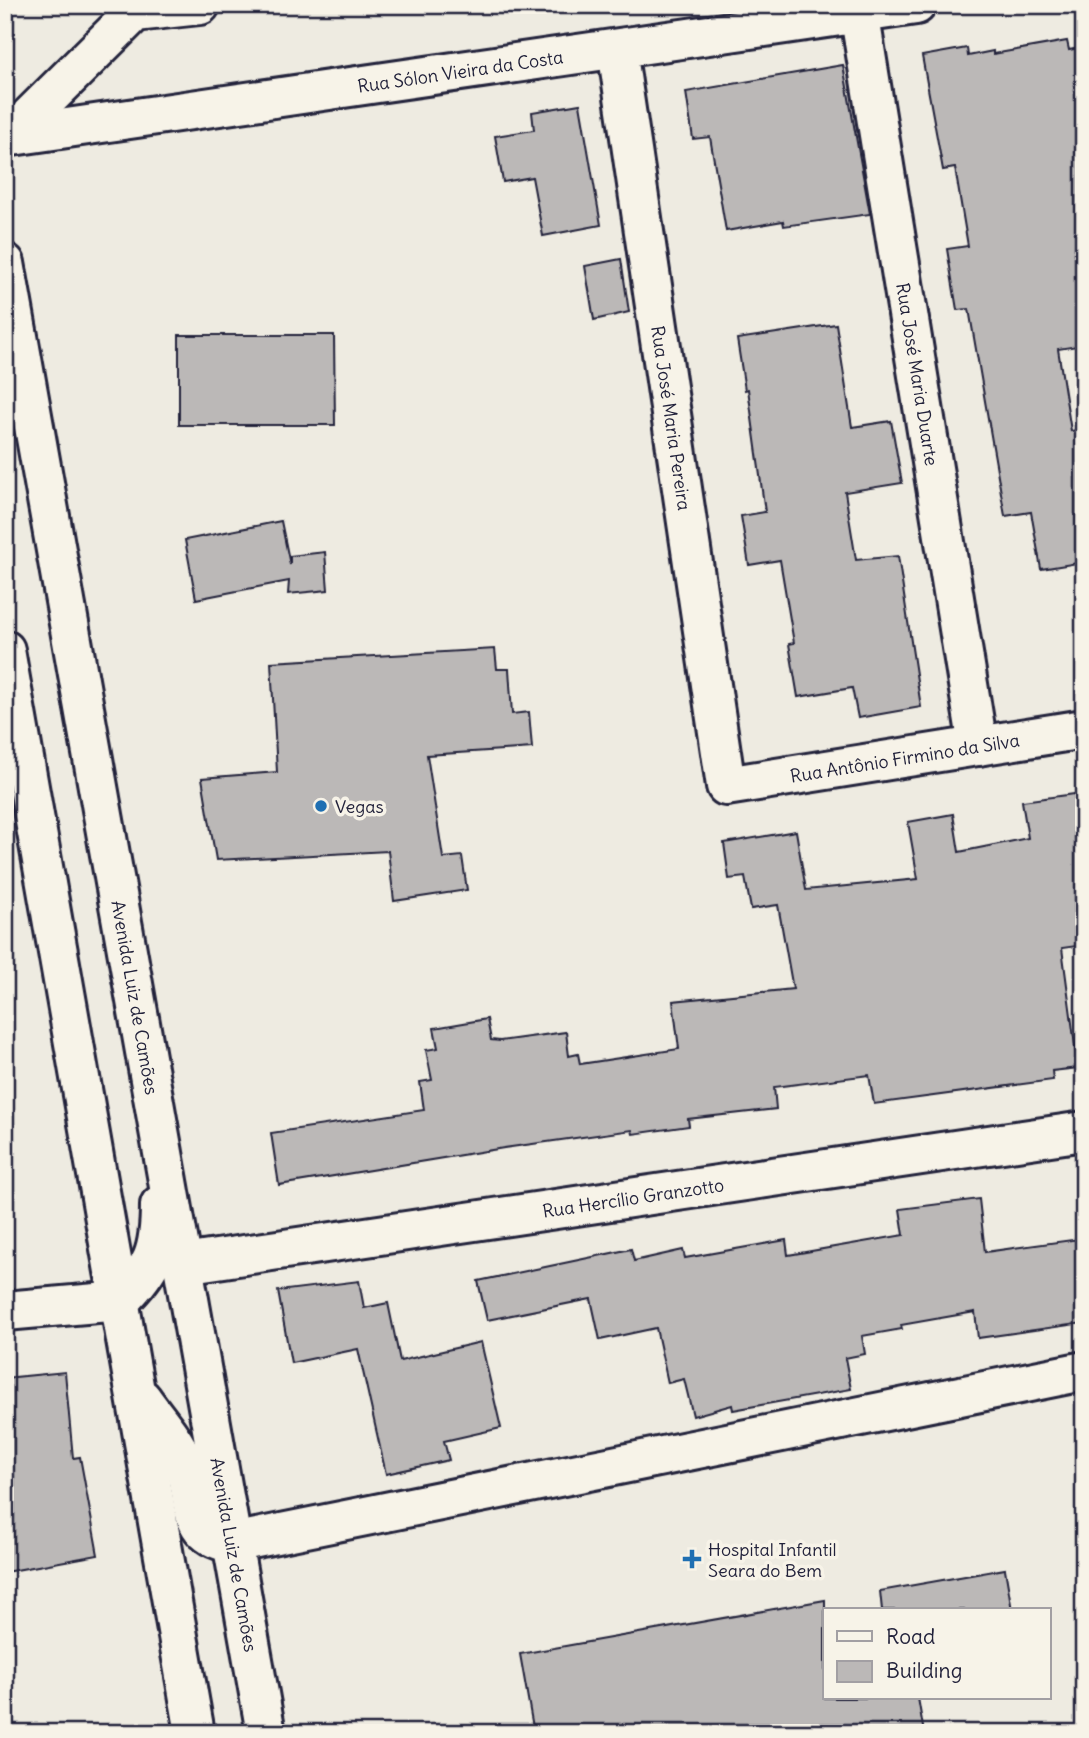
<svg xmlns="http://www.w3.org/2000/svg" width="1089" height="1738" viewBox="0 0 1089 1738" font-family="Delius,sans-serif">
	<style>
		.building { fill: #bbb8b7; stroke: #22223b; stroke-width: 2 }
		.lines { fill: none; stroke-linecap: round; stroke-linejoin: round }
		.minor-casing { stroke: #22223b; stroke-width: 44 }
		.major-casing { stroke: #22223b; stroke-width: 44 }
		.minor { stroke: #f7f3e8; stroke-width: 38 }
		.major { stroke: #f7f3e8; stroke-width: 38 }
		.poi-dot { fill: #1f6fb2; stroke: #f7f3e8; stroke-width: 2.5 }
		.labels { text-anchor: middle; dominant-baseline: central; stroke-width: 7; stroke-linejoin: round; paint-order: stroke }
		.street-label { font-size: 18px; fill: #22223b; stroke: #f7f3e8 }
		.poi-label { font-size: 18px; fill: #22223b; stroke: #f7f3e8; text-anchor: start }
	</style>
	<rect width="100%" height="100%" fill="#eeebe1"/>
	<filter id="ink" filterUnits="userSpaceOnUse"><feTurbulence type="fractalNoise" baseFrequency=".0143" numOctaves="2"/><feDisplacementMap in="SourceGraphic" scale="14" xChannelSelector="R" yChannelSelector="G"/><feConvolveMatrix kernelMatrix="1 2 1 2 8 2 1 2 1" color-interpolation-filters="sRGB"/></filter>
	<g filter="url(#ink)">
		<g class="building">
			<polygon points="1067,41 1069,50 1084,47 1084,345 1058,349 1071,431 1084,429 1084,562 1041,569 1031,512 1005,516 969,309 957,310 947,249 968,246 955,168 943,170 922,56 967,48 968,56 993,51 993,54"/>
			<polygon points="843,65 870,214 784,226 783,221 726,231 710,137 693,139 686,92"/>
			<polygon points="580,104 601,225 543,236 532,177 503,182 495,136 534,130 532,112"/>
			<polygon points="621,259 629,312 594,320 585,266"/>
			<polygon points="836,324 852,427 891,421 902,483 845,492 856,560 898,556 921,707 858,718 852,688 798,697 789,644 794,643 780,560 749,565 741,516 765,512 748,389 745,390 737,339"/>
			<polygon points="179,335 334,335 335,425 179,425"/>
			<polygon points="281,521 290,565 290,556 325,552 328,590 288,594 289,581 196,599 185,540"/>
			<polygon points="495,649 497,669 509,669 512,714 529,712 532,748 427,755 443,858 462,856 467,890 394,901 388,851 216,860 202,778 277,772 271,662"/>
			<polygon points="1081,793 1084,812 1084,945 1062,948 1078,1068 1052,1071 1053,1080 874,1104 869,1075 774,1087 776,1109 688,1119 689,1126 633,1134 632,1130 504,1148 279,1185 271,1133 424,1110 420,1082 432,1080 426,1050 438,1048 434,1028 487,1019 491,1040 500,1041 566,1032 569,1056 578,1054 580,1064 679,1049 673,1001 793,989 778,905 751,909 745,877 729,879 724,843 796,831 806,890 918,879 908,822 953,814 959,852 1028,838 1022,801"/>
			<polygon points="979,1199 985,1252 1079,1239 1084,1269 1084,1323 978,1338 975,1312 901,1325 902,1329 862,1336 865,1354 845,1358 851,1389 733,1410 732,1405 693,1416 684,1379 668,1383 656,1328 600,1340 591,1299 487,1320 478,1281 631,1249 634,1261 683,1250 685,1258 786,1240 788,1255 904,1235 900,1209"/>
			<polygon points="359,1281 364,1308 388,1303 400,1361 481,1342 501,1428 444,1441 449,1460 386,1474 358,1349 291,1363 278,1291"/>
			<polygon points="65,1372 73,1458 80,1457 98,1555 5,1572 5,1378"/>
			<polygon points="1005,1569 1012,1610 882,1610 880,1591"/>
			<polygon points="825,1600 825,1698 918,1698 924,1733 534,1733 520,1654"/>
		</g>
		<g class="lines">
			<g class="minor-casing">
				<g id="minor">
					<path id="s1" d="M 858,5 L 978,746"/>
					<path id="s2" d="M 617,49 L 726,786 L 1084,729"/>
					<polyline points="10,136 135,12 200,5"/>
					<path id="s3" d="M 5,137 L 916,5"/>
					<path id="s4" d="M 183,1264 L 1084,1131"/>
					<polyline points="5,1311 120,1301"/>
					<polyline points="232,1543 1084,1371"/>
				</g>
			</g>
			<g class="major-casing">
				<g id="major">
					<path id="s5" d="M 5,263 L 266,1733"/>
					<polyline points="5,650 195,1733"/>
					<path d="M 120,1301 C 153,1268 160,1252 160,1205"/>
					<path d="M 142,1399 C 155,1418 173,1437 182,1458 C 199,1493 181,1535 232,1543"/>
				</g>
			</g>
			<use href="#minor" class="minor"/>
			<use href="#major" class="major"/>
		</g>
	</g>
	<g class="poi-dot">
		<circle cx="321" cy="806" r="7"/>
		<path d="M688.5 1548.5h7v7h7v7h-7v7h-7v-7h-7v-7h7z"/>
	</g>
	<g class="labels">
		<g class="street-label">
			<text stroke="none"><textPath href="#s3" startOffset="460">Rua Sólon Vieira da Costa</textPath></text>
			<text stroke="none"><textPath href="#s1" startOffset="374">Rua José Maria Duarte</textPath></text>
			<text stroke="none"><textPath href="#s2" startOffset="373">Rua José Maria Pereira</textPath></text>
			<text stroke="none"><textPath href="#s2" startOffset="926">Rua Antônio Firmino da Silva</textPath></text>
			<text stroke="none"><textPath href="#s5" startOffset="746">Avenida Luiz de Camões</textPath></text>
			<text stroke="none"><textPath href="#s4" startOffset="455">Rua Hercílio Granzotto</textPath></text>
			<text stroke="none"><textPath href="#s5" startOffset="1312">Avenida Luiz de Camões</textPath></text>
		</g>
		<g class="poi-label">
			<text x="335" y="806">Vegas</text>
			<text x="708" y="1549">Hospital Infantil<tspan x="708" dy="21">Seara do Bem</tspan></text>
		</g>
	</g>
	<rect width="1089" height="1738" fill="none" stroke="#f7f3e8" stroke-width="28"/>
	<rect x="14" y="14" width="1061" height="1710" fill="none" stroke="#22223b" stroke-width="2.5" filter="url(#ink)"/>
	<rect x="823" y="1608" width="228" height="91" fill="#f7f3e8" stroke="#a29fa3" stroke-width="2"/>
	<rect x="837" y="1631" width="35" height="10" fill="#f7f3e8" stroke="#a29fa3" stroke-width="2"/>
	<text x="886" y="1644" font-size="21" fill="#22223b">Road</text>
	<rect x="837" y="1661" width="35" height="21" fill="#bbb8b7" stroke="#a29fa3" stroke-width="2"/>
	<text x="886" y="1678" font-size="21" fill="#22223b">Building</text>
</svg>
